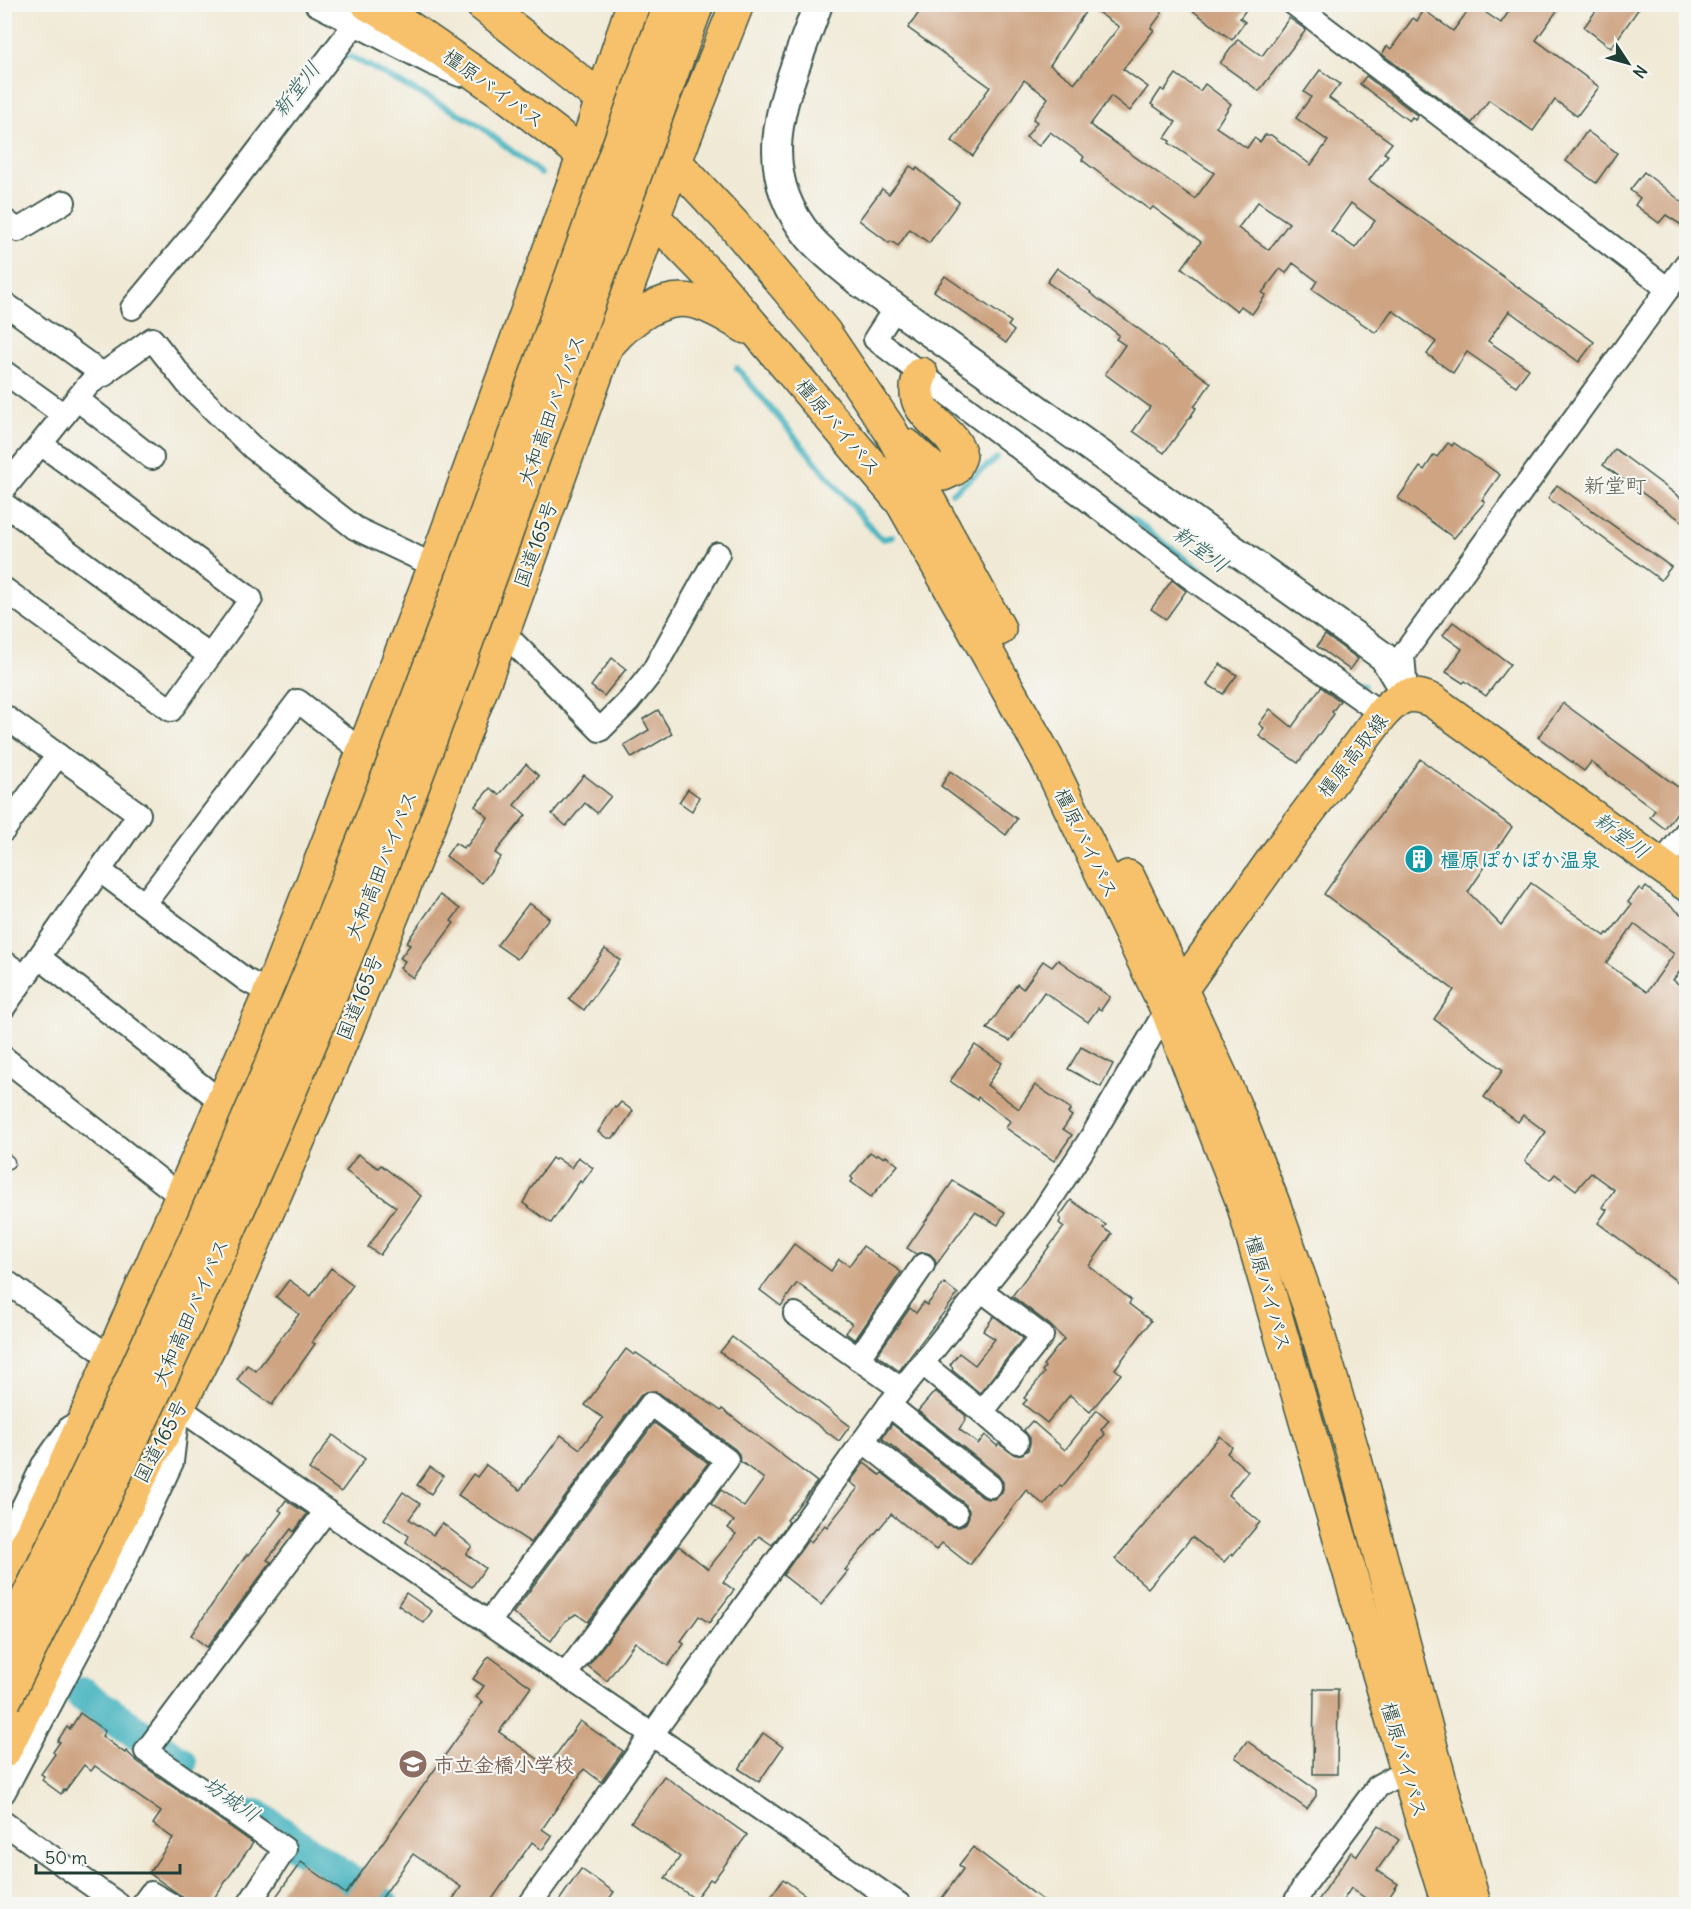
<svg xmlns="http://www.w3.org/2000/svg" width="1691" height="1909" viewBox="0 0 1691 1909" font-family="Delius,'Klee One',sans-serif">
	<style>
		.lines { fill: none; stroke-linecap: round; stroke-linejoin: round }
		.stream { stroke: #46b4c0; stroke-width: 6 }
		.river { stroke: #46b4c0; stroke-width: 34 }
		.building { fill: #cea483; fill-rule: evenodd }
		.service-casing { stroke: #3e574c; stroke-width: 15 }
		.minor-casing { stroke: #3e574c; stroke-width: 26 }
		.tertiary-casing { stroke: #3e574c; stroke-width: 32 }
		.primary-casing { stroke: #3e574c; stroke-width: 36 }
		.trunk-casing { stroke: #3e574c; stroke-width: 36 }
		.service { stroke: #fff; stroke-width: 12 }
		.minor { stroke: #fff; stroke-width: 22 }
		.tertiary { stroke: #fff; stroke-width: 28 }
		.primary { stroke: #f6c16b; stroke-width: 33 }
		.trunk { stroke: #f6c16b; stroke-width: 33 }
		.trunk-bridge-casing { stroke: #3e574c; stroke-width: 36; stroke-linecap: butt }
		.trunk-bridge { stroke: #f6c16b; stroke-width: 33 }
		.labels { text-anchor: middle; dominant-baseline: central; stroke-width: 4.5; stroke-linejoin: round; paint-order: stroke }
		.street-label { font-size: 20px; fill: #1f3d34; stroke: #f6f6f2 }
		.culture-label { font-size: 20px; font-weight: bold; fill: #0d838f; stroke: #f6f6f2; text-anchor: start }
		.education-label { font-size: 20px; font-weight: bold; fill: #785e54; stroke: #f6f6f2; text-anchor: start }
		.water-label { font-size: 21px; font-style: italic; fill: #2b615e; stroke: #f6f6f2 }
		.neighbourhood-label { font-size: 21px; fill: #5c6150; stroke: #f6f6f2 }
	</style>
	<rect width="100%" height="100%" fill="#f6f6f2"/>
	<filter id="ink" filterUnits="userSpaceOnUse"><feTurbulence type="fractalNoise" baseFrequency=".0167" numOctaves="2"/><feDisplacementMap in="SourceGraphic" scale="12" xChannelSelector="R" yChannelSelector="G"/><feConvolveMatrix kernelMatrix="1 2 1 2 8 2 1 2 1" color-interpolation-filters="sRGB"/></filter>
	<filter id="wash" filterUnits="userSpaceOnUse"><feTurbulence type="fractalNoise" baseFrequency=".008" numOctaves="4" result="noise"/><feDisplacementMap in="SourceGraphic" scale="24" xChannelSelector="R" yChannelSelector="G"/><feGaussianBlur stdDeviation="1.35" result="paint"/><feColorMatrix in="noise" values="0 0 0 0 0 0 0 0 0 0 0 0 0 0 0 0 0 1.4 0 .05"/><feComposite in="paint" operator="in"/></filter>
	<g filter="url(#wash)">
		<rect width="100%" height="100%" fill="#f0e9d5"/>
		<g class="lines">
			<g class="stream">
				<polyline points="338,62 342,57 352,57 476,123 541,174"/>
				<polyline points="737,368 877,535 883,539 892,537"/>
				<polyline points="1085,484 1233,594"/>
				<polyline points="952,493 997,458"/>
				<polyline points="1350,679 1365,685"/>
				<polyline points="1675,895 1686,904"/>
			</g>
			<g class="river">
				<polyline points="82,1694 180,1763"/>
				<polyline points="256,1816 382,1904"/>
			</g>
		</g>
		<g id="blocks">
			<g class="building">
				<path d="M 925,4 L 1151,4 L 1162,13 L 1151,28 L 1154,30 L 1123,69 L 1148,87 L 1130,111 L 1111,96 L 1090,125 L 1195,199 L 1214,173 L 1169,143 L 1170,141 L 1165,138 L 1176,122 L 1151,104 L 1161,89 L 1164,91 L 1176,74 L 1200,91 L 1205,84 L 1231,104 L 1216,127 L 1247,148 L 1254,138 L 1260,142 L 1265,135 L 1271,135 L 1311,165 L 1328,141 L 1296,118 L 1311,97 L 1304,92 L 1320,70 L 1340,84 L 1329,98 L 1392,143 L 1384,153 L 1388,155 L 1369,180 L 1594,342 L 1579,362 L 1509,311 L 1488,341 L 1529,369 L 1516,386 L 1467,352 L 1453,373 L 1427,354 L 1436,342 L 1392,310 L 1376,333 L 1312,289 L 1317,281 L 1293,263 L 1286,273 L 1280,269 L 1262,293 L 1266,295 L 1252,314 L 1241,306 L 1237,311 L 1182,268 L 1201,242 L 1153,207 L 1150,210 L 1110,181 L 1082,160 L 1084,157 L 1082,155 L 1050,132 L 1039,146 L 1026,137 L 1037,122 L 1033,119 L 1048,98 L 1024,80 L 973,156 L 952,141 L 990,87 L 908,28 ZM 1089,6 L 1119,27 L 1075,83 L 1050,65 ZM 1258,202 L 1289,223 L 1269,250 L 1238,228 ZM 1351,203 L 1375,221 L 1355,248 L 1331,231 Z"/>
				<polygon points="1184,4 1250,4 1240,18 1245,22 1232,40"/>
				<polygon points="1473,4 1501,23 1514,4 1562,4 1536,40 1599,87 1577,116 1555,100 1533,131 1489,100 1472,123 1382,54 1387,46 1391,49 1413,18 1417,21 1424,10 1453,31"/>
				<polygon points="1601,4 1642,4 1611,48 1584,27"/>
				<polygon points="1289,18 1306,30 1259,91 1220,63 1238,39 1262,56"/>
				<polygon points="1366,76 1418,116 1415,120 1412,117 1409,121 1360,84"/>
				<polygon points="1587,131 1617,153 1596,183 1566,161"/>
				<polygon points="910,166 916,170 917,168 959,202 929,243 910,229 898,246 891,241 889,243 859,220 882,189 889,194"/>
				<polygon points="1644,172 1686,205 1686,228 1666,215 1659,223 1635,205 1640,198 1630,190"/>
				<polygon points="1057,268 1091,292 1090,293 1151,338 1150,339 1211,383 1194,407 1196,408 1191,416 1164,453 1133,431 1150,407 1105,374 1125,345 1116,339 1119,335 1101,321 1047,282"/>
				<polygon points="945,276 1011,322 1008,326 1014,331 1006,343 934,291"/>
				<polygon points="1448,443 1452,446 1454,443 1500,475 1482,500 1485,502 1454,538 1398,498 1420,467 1424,470 1434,455 1437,457"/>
				<polygon points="1615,449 1686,502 1686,524 1603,465"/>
				<polygon points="1557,485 1671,567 1661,580 1548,498"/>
				<polygon points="1172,580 1186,591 1166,619 1151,609"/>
				<polygon points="1453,622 1510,664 1486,696 1465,681 1463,683 1446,672 1462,649 1443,635"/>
				<polygon points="1325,635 1358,659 1350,670 1317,646"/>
				<polygon points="612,658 626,669 604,696 591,686"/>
				<polygon points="1220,664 1237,675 1223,694 1207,684"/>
				<polygon points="1321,687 1340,701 1332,712 1334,714 1298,763 1259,736 1264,728 1259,724 1270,709 1292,727"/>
				<polygon points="1563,703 1686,793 1686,800 1665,829 1650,817 1655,810 1591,762 1584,771 1538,737"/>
				<polygon points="658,710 672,734 632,758 624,745 649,730 643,719"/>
				<path d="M 1420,759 L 1512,827 L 1468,892 L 1501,925 L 1531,883 L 1605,936 L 1607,933 L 1609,934 L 1631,905 L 1628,902 L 1639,888 L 1643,891 L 1646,887 L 1686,918 L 1686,964 L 1673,980 L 1686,990 L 1686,1288 L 1598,1223 L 1607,1210 L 1602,1207 L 1614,1190 L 1591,1173 L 1576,1190 L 1555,1174 L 1550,1180 L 1525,1161 L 1546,1132 L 1523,1115 L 1518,1122 L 1484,1097 L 1503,1070 L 1434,1019 L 1454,990 L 1324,894 ZM 1634,924 L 1674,954 L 1647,992 L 1606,963 Z"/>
				<polygon points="526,764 539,776 514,805 526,815 495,853 501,857 482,883 446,856 455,843 463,848 465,845 467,846 488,817 475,806 490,788 499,795"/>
				<polygon points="950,771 1017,819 1006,835 941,786"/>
				<polygon points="584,775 611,796 597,813 585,803 566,826 552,814"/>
				<polygon points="688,789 699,797 692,811 679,802"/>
				<polygon points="440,895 460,909 451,921 454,923 413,978 400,968 405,961 400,958 410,945 406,943"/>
				<polygon points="529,903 549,918 517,959 497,945"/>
				<polygon points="605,949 620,960 584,1010 569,999"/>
				<polygon points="1058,960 1110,997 1101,1010 1098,1008 1088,1022 1044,992 1010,1041 987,1029 1017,984 1023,989 1043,961 1052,967"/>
				<polygon points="975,1045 1002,1063 987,1085 1019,1109 1035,1085 1071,1109 1068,1113 1072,1116 1063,1129 1072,1135 1054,1161 1006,1128 1010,1121 978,1097 977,1100 950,1081"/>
				<polygon points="1081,1047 1113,1064 1101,1087 1068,1069"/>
				<polygon points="621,1102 633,1111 617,1135 616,1134 613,1138 607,1138 598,1132 614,1107 616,1108"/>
				<polygon points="870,1152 876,1156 878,1154 884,1158 886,1156 898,1165 871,1197 851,1182 853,1179 851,1177"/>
				<polygon points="358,1154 378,1168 381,1165 421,1196 380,1255 368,1247 396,1207 346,1171"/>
				<polygon points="578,1157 593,1168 582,1183 580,1181 551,1223 523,1203 532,1186 552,1158 555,1160 557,1158 571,1168"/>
				<polygon points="953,1181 1005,1212 998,1225 975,1212 936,1265 935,1259 930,1254 924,1252 916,1254 907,1248"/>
				<polygon points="1071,1200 1106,1225 1103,1228 1112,1234 1089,1266 1131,1300 1129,1304 1151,1321 1115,1369 1121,1374 1090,1412 1070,1395 1047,1423 1023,1404 1027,1400 1024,1398 1044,1373 1042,1371 1045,1367 1043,1365 1064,1339 1050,1325 1012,1296 1064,1227 1059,1223 1061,1219 1059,1217"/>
				<polygon points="794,1244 831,1271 839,1259 849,1266 863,1246 901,1272 855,1340 846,1333 852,1324 797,1283 781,1306 760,1290"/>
				<polygon points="331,1268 353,1285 312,1342 315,1344 272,1405 237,1380 247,1365 256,1371 299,1314 276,1297 289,1280 311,1296"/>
				<polygon points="944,1283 958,1294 899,1371 877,1355 910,1308 916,1313 924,1302 927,1305"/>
				<polygon points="994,1316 1023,1338 980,1393 952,1370 953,1368 950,1365 959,1353 975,1365 995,1339 983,1331"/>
				<polygon points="732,1337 850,1426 839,1441 720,1352"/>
				<polygon points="626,1349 634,1355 636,1353 669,1375 721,1411 722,1409 817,1482 787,1520 789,1522 772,1545 759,1536 723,1582 734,1590 709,1623 699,1616 681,1641 684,1644 668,1666 635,1642 607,1681 588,1666 679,1546 708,1569 736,1534 728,1528 734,1521 711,1504 721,1490 744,1507 764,1479 740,1461 739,1454 735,1449 659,1393 652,1391 645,1392 640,1396 531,1543 458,1495 473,1474 477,1477 486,1465 520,1490 561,1435 580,1449 603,1418 585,1405"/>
				<polygon points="935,1391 965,1415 966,1419 959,1429 978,1444 985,1435 997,1446 999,1444 1015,1455 1022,1454 1028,1450 1030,1444 1030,1438 1024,1430 1032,1421 1065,1450 1097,1410 1109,1420 1101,1430 1105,1434 1062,1487 1060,1485 1044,1505 1026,1490 970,1565 942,1543 936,1550 891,1514 845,1570 848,1571 821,1605 783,1575 808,1540 811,1542 825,1525 827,1527 858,1488 850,1482 864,1463 880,1475 882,1473 948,1525 955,1527 960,1527 966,1523 969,1516 969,1510 964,1503 882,1438 892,1424 982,1497 987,1499 994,1499 1001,1494 1003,1489 1003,1482 998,1475 918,1411"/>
				<polygon points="654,1423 708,1463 588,1622 576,1614 565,1621 551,1641 513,1613"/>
				<polygon points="333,1435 365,1459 341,1492 309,1469"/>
				<polygon points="1220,1436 1232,1447 1227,1453 1248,1471 1228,1495 1260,1522 1233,1555 1232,1553 1224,1562 1192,1537 1148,1588 1115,1559"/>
				<polygon points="430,1467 443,1476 431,1494 417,1485"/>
				<polygon points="403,1492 420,1504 409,1519 433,1535 442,1523 472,1546 466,1554 485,1568 472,1587 445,1569 444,1570 406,1542 409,1536 384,1519"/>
				<polygon points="286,1500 307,1514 294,1532 291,1529 267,1560 271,1562 207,1647 191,1635 247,1554 248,1555 261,1540 282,1512 279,1510"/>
				<polygon points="406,1593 432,1611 424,1623 398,1605"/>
				<polygon points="489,1656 531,1687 499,1732 548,1766 580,1721 623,1751 601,1782 584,1769 542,1829 552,1836 542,1850 532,1842 488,1905 449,1905 461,1887 413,1854 377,1905 270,1905 301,1862 346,1894 483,1702 476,1697 484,1686 473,1679"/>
				<polygon points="1314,1689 1338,1689 1337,1774 1313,1774"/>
				<polygon points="80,1713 105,1731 102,1736 125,1753 126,1751 138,1762 253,1843 209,1905 194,1905 149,1873 173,1838 153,1824 161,1812 95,1766 91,1771 84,1765 65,1791 64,1790 61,1794 42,1780 44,1776 41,1774 55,1754 53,1752 60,1742 57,1741 67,1727 70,1729"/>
				<polygon points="763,1733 783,1747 759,1782 739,1769"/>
				<polygon points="1247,1741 1316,1790 1316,1796 1307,1809 1235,1757"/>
				<polygon points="664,1776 747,1835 713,1881 710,1879 695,1899 665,1878 680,1857 631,1822"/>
				<polygon points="1378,1825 1399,1840 1377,1870 1398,1884 1384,1905 1375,1905 1351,1888 1340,1905 1315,1905 1351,1852 1357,1856"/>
				<polygon points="973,1847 1049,1905 937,1905 963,1869 959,1865"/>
				<polygon points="581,1869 614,1892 605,1905 556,1905"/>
				<polygon points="783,1879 819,1905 765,1905"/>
			</g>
		</g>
	</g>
	<g filter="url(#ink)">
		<use href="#blocks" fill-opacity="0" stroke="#3e574c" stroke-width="1.5"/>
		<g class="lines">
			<g class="service-casing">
				<polyline id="service" points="4,1159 8,1162"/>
			</g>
			<g class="minor-casing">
				<g id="minor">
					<polyline points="316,4 431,63 460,75"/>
					<polyline points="1294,4 1668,289"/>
					<polyline points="4,220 18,230 64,202"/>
					<polyline points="4,303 104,375"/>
					<polyline points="132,308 202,224 355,24"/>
					<polyline points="895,308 875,339 1187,575 1382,714"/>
					<polyline points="4,372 64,415"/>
					<polyline points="77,399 152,458"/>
					<polyline points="4,489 89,384 152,339 189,386 253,448 355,528 435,566 445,574"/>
					<polyline points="4,504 210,656"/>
					<polyline points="4,589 171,710 251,599 41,444"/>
					<polyline points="503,632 600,730 629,701 653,671 718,554"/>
					<polyline points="1406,692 1403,655 1686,264"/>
					<polyline points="4,716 139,814 4,1007"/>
					<polyline points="4,830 58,755"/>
					<polyline points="1661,865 1686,832"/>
					<polyline points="99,870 246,980 281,999"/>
					<polyline points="145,903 298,701 364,753"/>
					<polyline points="39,957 223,1103"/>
					<polyline points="4,962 25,977"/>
					<polyline points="4,1058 183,1198"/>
					<polyline points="4,1280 122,1366"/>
					<polyline points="795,1314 901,1389"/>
					<polyline points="858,1359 923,1265"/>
					<polyline points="923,1364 982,1412 1042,1336 981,1290"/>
					<polyline points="168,1400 326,1511 899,1904"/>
					<polyline points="889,1405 990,1486"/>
					<polyline points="982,1412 1017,1442"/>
					<polyline points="863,1441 956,1514"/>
					<polyline points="4,1546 43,1465 70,1427"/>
					<polyline points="489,1622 651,1404 727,1460 565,1675"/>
					<polyline points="4,1792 119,1575 172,1462 177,1418"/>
					<polyline points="4,1823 118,1904"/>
					<polyline points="143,1904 151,1893 170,1904"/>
					<polyline points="249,1904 285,1849 146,1751 326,1511"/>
					<polyline points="530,1904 889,1405 1038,1219 1092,1136 1167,1009"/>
					<polyline points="1294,1904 1306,1883 1378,1786 1407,1770"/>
				</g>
			</g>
			<g class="tertiary-casing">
				<path id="tertiary" d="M 818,4 C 790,85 746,162 810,238 C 824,254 842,267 858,281 L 1384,657 L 1406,694"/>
			</g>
			<g class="primary-casing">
				<path id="primary" d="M 1167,1009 L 1290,836 L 1382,714 C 1399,696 1408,690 1433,701 L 1686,884"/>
			</g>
			<g class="trunk-casing">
				<g id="trunk">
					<polyline points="368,4 408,27 505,94 584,155 653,217 714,280 902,502 1046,757 1167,1009 1242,1200 1407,1770 1448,1904"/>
					<polyline points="482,4 603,100 675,162 733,224 824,332 890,430 999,629"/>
					<path d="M 610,342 C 630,319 663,293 695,302 C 713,306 730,318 746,327"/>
					<path d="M 907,446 L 931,468 L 943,474 L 954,469 L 960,456 C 954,425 902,415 921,374"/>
					<polyline points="1128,877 1150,922 1234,1105 1274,1206 1312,1314 1355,1460 1434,1759 1474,1904"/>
					<polyline points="4,1591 62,1472 270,993 435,566 584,155 633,4"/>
					<polyline points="4,1751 151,1455 178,1407 209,1346 346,1030 432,817 503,632 653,217 737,4"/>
				</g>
			</g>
			<use href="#service" class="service"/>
			<use href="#minor" class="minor"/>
			<use href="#tertiary" class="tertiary"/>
			<use href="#primary" class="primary"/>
			<use href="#trunk" class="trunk"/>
			<g class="trunk-bridge-casing">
				<g id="trunk-bridge">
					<path d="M 4,1645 C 76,1504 141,1361 205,1218 C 253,1109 300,1000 344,890 C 460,598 562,300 670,4"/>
					<path d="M 4,1701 C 136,1437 262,1170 370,896 C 486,601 587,301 697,4"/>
				</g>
			</g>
			<use href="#trunk-bridge" class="trunk-bridge"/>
		</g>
	</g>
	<defs>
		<g id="building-disc" transform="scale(1.5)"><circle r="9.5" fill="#0f9aa8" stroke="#f6f6f2"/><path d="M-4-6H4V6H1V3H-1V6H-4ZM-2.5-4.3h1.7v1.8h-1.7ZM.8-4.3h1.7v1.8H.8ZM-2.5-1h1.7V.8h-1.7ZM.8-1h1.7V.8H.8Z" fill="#fff"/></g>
		<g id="school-disc" transform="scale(1.5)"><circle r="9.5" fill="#8d6e63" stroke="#f6f6f2"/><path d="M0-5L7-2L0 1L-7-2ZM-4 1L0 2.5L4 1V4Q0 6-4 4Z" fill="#fff"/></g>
	</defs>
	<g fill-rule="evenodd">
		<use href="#building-disc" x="1419" y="859"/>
		<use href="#school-disc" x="413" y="1764"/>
	</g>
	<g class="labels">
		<g class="street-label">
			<text transform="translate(494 88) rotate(36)">橿原バイパス</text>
			<text transform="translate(551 410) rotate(-70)">大和高田バイパス</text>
			<text transform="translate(839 427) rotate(50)">橿原バイパス</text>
			<text transform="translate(535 544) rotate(-70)">国道165号</text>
			<text transform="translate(1352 755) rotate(-52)">橿原高取線</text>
			<text transform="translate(1087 843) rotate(64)">橿原バイパス</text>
			<text transform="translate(381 865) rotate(-68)">大和高田バイパス</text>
			<text transform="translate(359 997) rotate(-68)">国道165号</text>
			<text transform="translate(1269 1293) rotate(74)">橿原バイパス</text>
			<text transform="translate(190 1312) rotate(-66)">大和高田バイパス</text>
			<text transform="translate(160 1441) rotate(-62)">国道165号</text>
			<text transform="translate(1405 1760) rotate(74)">橿原バイパス</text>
		</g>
		<g class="culture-label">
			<text x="1440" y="859">橿原ぽかぽか温泉</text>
		</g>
		<g class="education-label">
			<text x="434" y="1764">市立金橋小学校</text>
		</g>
		<g class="water-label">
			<text transform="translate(296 89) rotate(-52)">新堂川</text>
			<text transform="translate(1201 549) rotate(37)">新堂川</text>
			<text transform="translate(1622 835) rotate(37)">新堂川</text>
			<text transform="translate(232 1799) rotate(35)">坊城川</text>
		</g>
		<g class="neighbourhood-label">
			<text x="1615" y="485">新堂町</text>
		</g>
	</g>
	<rect width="1691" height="1909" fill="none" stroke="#f6f6f2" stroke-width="24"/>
	<g transform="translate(1628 63) rotate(126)" stroke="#f6f6f2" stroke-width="4.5" paint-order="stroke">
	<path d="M0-4.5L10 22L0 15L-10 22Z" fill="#1f3d34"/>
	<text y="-9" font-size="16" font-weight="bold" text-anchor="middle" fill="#1f3d34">N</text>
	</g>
	<path d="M36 1864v9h144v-9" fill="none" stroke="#1f3d34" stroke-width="3"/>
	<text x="45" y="1864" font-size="18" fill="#1f3d34" stroke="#f6f6f2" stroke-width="4.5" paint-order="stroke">50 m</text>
</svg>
